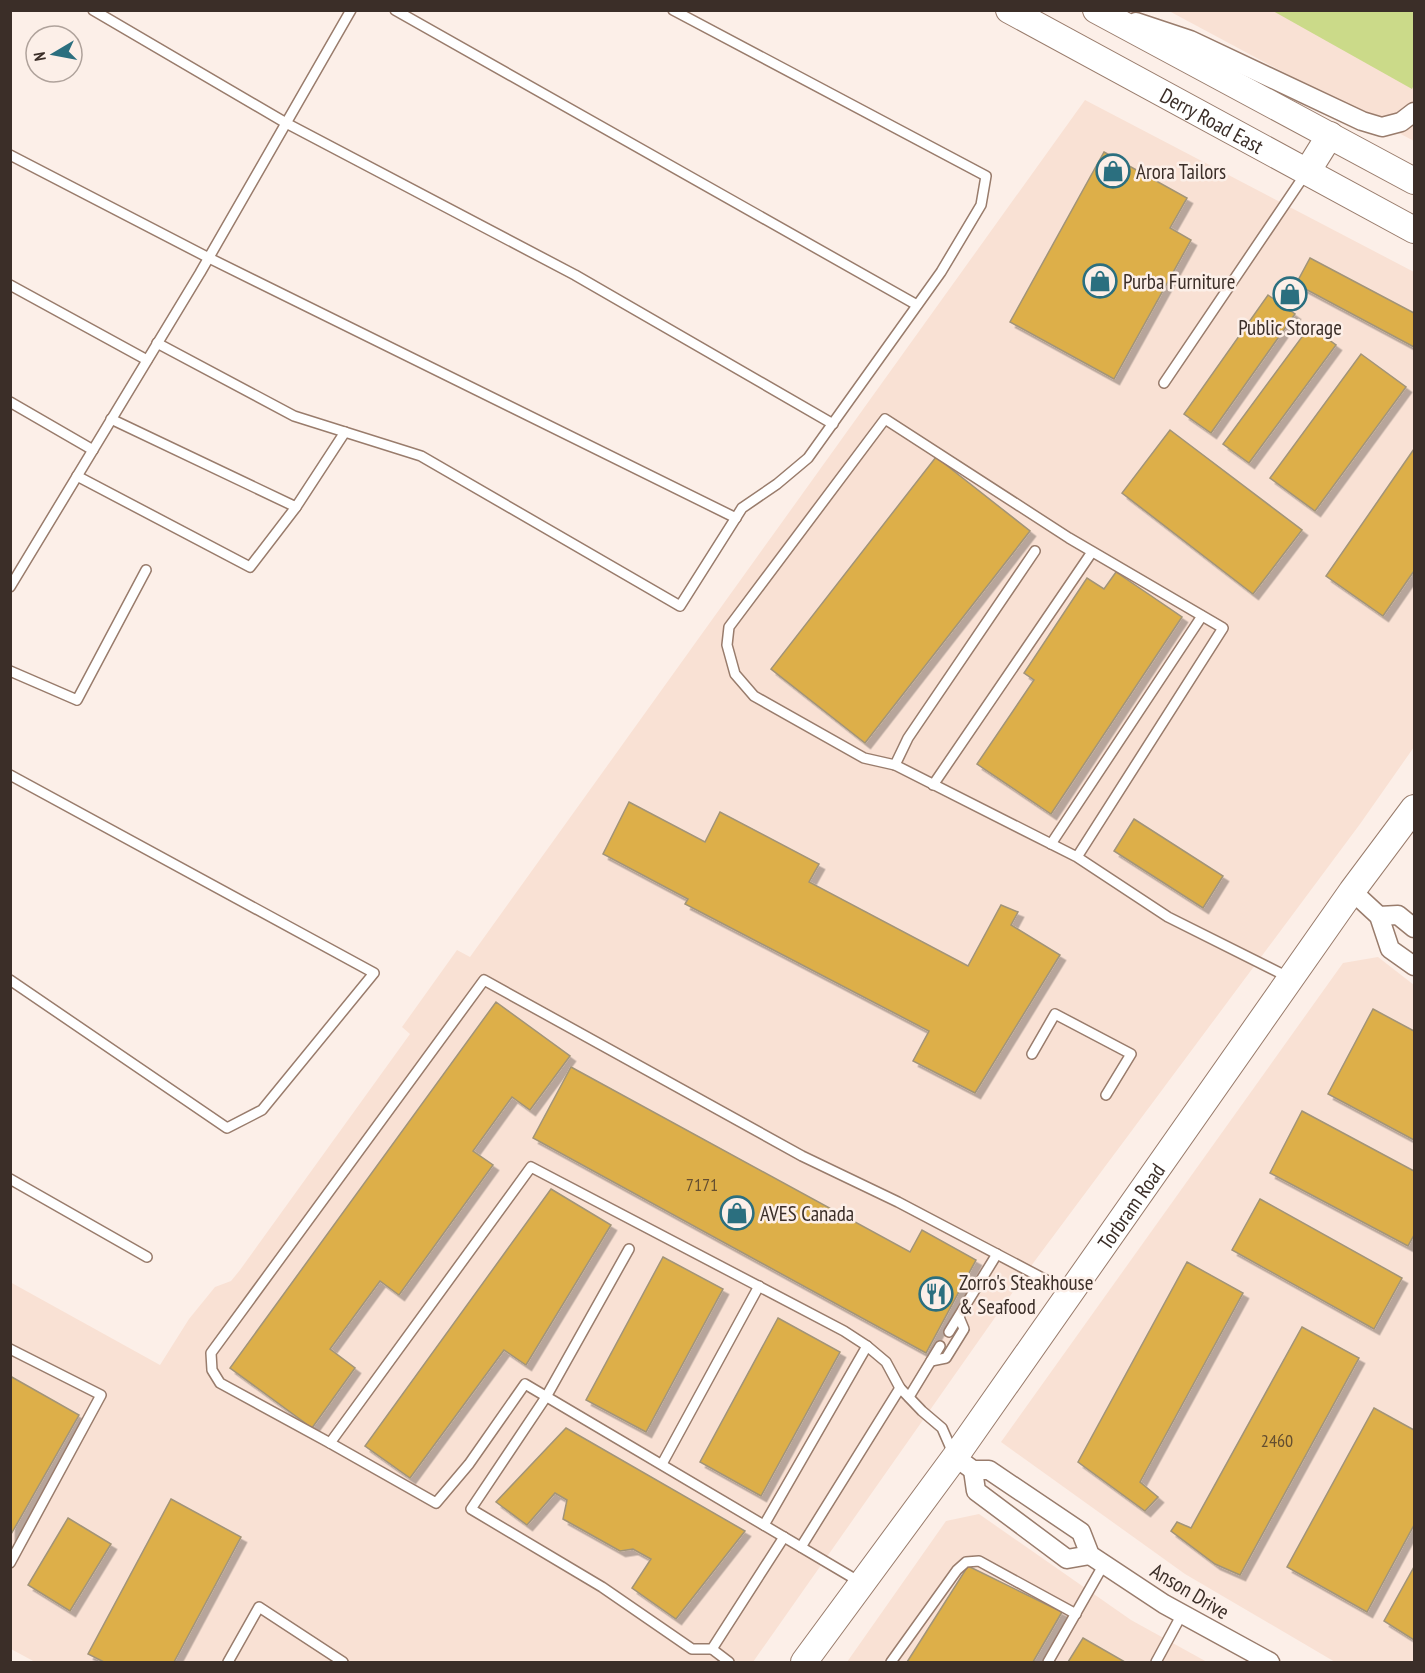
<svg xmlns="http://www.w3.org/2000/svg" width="1425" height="1673" viewBox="0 0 1425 1673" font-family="'PT Sans Narrow',sans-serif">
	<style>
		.built { fill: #f9e1d4 }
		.green { fill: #cbda89 }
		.building { fill: #ddaf49; stroke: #a29478; stroke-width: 1.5; filter: url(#shadow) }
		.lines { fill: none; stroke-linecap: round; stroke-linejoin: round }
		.lane-casing { stroke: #997c6c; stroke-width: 12 }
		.street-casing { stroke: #997c6c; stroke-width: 21 }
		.secondary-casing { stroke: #997c6c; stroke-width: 28 }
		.lane { stroke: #fff; stroke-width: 9 }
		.street { stroke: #fff; stroke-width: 18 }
		.secondary { stroke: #fff; stroke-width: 26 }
		.labels { text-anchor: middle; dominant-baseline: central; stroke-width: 5; stroke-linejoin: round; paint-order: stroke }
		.number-label { font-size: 18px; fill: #644e30 }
		.street-label { font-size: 21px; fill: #3b2e28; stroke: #fcefe8 }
		.poi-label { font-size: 21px; fill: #3b2e28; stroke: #fcefe8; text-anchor: start }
	</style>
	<defs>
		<filter id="shadow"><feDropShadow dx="5.5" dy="5.5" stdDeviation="0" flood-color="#0004"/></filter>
	</defs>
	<rect width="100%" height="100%" fill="#fcefe8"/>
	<g class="built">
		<polygon points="1169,11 1414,11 1414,141 1266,63"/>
		<polygon points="1085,100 1414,272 1414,747 1360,824 1034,1262 753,1662 35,1662 11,1649 10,1282 160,1365 189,1319 215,1287 231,1281 240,1270 410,1034 402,1027 457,950 470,957"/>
		<polygon points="1378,957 1414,985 1414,1662 1335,1662 1185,1574 1001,1442 1343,963"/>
		<polygon points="979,1514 1131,1620 1207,1662 847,1662 946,1521"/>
	</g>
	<polygon class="green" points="1273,11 1414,11 1414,85 1412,89"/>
	<g class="building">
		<polygon points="1104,152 1187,198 1170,228 1191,240 1114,379 1010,322"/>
		<polygon points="1310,258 1414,313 1414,347 1296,284"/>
		<polygon points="1268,295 1295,314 1211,433 1184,414"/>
		<polygon points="1310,326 1336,345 1249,463 1223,444"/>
		<polygon points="1361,354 1406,387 1315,511 1270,478"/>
		<polygon points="1170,430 1302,530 1253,594 1122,493"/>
		<polygon points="1414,449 1414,571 1383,616 1326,576"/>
		<polygon points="936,457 1030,531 865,743 771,669"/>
		<polygon points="1116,572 1182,617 1051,814 977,764 1034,680 1024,673 1087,578 1104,589"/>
		<polygon points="629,802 705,842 720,812 819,864 809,882 968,966 1001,905 1018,912 1011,925 1060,955 975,1093 913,1061 929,1031 685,904 688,899 603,854"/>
		<polygon points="1134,819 1223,876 1203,908 1114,851"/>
		<polygon points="496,1002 570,1056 530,1110 512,1097 473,1151 493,1165 399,1295 380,1281 330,1349 355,1368 312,1428 230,1368"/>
		<polygon points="1373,1009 1414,1031 1414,1140 1328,1094"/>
		<polygon points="571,1067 910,1252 922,1230 976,1260 926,1353 533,1138"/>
		<polygon points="1302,1111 1414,1171 1414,1235 1408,1246 1270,1173"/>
		<polygon points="551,1189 611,1225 526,1365 504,1350 410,1478 365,1446"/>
		<polygon points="1260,1199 1402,1278 1374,1329 1232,1250"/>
		<polygon points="663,1257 723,1289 646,1432 586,1400"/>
		<polygon points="1187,1262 1243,1293 1140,1482 1158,1497 1145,1511 1078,1462"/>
		<polygon points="778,1318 840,1352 761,1496 700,1462"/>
		<polygon points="1302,1327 1359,1358 1240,1575 1215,1564 1171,1531 1177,1522 1191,1528"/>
		<polygon points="10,1376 79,1415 10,1536"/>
		<polygon points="1374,1408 1414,1430 1414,1525 1367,1612 1287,1567"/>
		<polygon points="566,1428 745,1531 676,1619 632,1588 651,1559 633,1549 620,1551 563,1519 567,1500 555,1493 527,1525 496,1502"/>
		<polygon points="171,1499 241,1537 174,1662 104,1662 88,1654"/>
		<polygon points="68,1518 111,1544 70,1611 28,1585"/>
		<polygon points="968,1566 1062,1612 1033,1662 907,1662"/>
		<polygon points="1414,1567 1414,1640 1384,1621"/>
		<polygon points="1083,1638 1125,1662 1068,1662"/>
	</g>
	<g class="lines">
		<g class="lane-casing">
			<g id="lane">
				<polyline points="93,10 286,123 575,275 833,424"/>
				<polyline points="395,10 917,305"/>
				<polyline points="10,155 209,258 736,518"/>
				<polyline points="10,285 147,360"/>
				<polyline points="157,343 294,416 421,456 680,606 742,508 777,484 808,458 941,272 981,205 986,176 673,10"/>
				<polyline points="1164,383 1306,173"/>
				<polyline points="10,402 93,450"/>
				<polyline points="111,419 296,507 345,432"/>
				<polyline points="77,476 250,567 296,507"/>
				<polyline points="10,587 200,273 351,10"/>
				<polyline points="10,671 77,700 146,570"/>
				<polyline points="895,765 908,738 1035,551"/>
				<polyline points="10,775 374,973 262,1110 227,1128 10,980"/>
				<polyline points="933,785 1092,552"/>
				<polyline points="1051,844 1202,616"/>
				<polyline points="1077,857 1223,628 1069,538 885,419 729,627 727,645 735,674 754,696 864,758 895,765 1077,857 1168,917 1288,977"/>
				<polyline points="1032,1054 1055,1014 1131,1054 1106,1095"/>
				<polyline points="10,1179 147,1257"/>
				<polyline points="629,1249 546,1397 471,1509 602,1587 692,1649 712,1649 784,1537"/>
				<polyline points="949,1332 997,1254"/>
				<polyline points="10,1349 101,1395 10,1563"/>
				<polyline points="931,1361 946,1358 964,1329 959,1317"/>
				<polyline points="909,1397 940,1346"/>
				<polyline points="330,1443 531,1167 844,1331 867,1346 886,1362 900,1388"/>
				<polyline points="662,1464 759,1286"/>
				<polyline points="764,1525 867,1346"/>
				<polyline points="801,1547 900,1388 922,1411 942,1428 953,1453"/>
				<polyline points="860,1582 525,1384 469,1464 436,1503 330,1443 220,1383 212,1370 211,1353 484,980 802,1156 898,1202 1069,1292"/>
				<polyline points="712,1649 729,1662"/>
				<polyline points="228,1662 259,1607 343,1662"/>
				<polyline points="891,1662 957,1570 966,1562 979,1561 1076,1614"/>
				<polyline points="1048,1662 1104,1564"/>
				<polyline points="1156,1662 1182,1614"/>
			</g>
		</g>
		<g class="street-casing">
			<g id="street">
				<polyline points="1136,22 1190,40 1362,121 1382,127 1401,122 1414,112"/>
				<polyline points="1352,891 1379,916 1390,949 1414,966"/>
				<polyline points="1379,916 1398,915 1414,928"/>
				<polyline points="955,1457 973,1470 989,1470 1081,1532 1090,1555 1164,1604 1270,1662"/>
				<polyline points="973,1470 976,1491 1067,1559 1090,1555"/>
			</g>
		</g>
		<g class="secondary-casing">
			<g id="secondary">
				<path id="s1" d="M 1009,10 L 1414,230"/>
				<polyline points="1096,10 1414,181"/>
				<polyline points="1307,172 1330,135"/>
				<path id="s2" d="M 804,1662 L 955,1457 L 1352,891 L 1414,808"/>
			</g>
		</g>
		<use href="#lane" class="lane"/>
		<use href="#street" class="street"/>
		<use href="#secondary" class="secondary"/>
	</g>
	<defs>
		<g id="shop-ring" transform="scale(1.725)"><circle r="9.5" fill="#fcefe8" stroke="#2b6f7f" stroke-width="1.5"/><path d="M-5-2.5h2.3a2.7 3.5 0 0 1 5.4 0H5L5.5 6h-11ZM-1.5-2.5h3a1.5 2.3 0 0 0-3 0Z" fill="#2b6f7f"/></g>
		<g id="restaurant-ring" transform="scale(1.725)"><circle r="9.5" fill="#fcefe8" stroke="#2b6f7f" stroke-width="1.5"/><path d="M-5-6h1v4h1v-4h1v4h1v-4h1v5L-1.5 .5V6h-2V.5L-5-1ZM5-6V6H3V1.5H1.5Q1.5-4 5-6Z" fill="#2b6f7f"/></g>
	</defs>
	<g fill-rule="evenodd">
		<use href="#shop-ring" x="1113" y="171"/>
		<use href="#shop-ring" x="1100" y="281"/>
		<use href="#shop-ring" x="1290" y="294"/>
		<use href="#shop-ring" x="737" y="1213"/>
		<use href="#restaurant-ring" x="936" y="1294"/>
	</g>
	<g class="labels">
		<g class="number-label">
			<text x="702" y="1184">7171</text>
			<text x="1277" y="1440">2460</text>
		</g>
		<g class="street-label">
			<text stroke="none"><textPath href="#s1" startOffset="231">Derry Road East</textPath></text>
			<text stroke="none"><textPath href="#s2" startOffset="561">Torbram Road</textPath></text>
			<text transform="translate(1190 1591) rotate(31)">Anson Drive</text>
		</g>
		<g class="poi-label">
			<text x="1136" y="171">Arora Tailors</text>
			<text x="1123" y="281">Purba Furniture</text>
			<text x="1290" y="327" text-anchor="middle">Public Storage</text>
			<text x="760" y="1213">AVES Canada</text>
			<text x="959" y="1282">Zorro's Steakhouse<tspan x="959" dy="24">&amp; Seafood</tspan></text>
		</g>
	</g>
	<rect width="1425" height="1673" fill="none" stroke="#3b2e28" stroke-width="24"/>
	<g transform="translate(54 54) rotate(260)"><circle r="28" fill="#fcefe8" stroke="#afa29b" stroke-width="1.5"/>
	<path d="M0-4.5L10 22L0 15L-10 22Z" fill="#2b6f7f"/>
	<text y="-9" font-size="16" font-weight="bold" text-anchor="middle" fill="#3b2e28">N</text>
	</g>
</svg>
